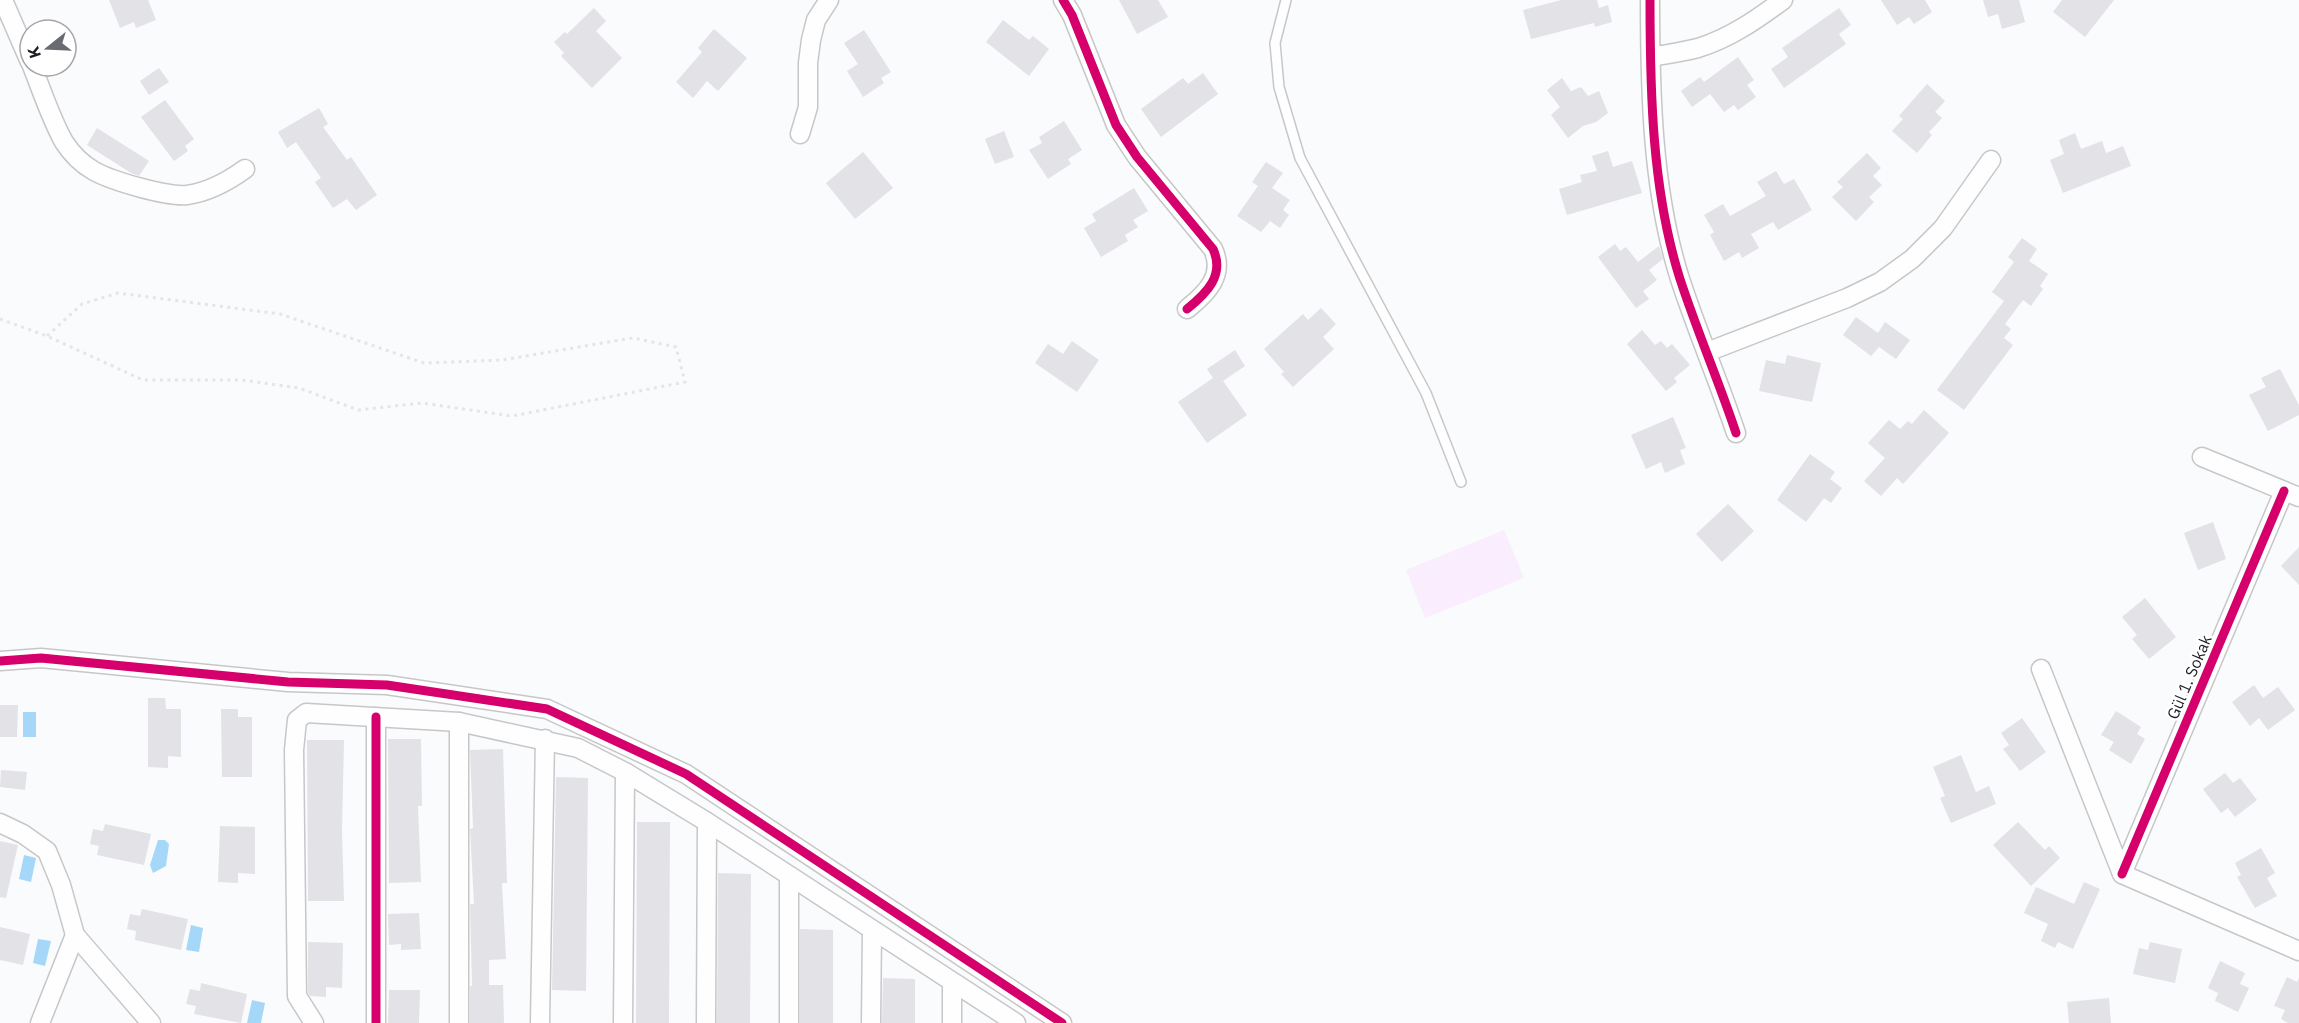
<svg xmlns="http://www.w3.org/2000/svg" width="2299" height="1023" viewBox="0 0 2299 1023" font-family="'IBM Plex Sans',sans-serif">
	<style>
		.green { fill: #faedfd }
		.water { fill: #a5d7f8 }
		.building { fill: #e3e2e6 }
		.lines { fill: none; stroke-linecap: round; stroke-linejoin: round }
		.service-casing { stroke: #c7c7ca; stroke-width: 12 }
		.minor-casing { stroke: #c7c7ca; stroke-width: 21 }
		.path { stroke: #e5e5e5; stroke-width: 3; stroke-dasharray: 3 4.5; stroke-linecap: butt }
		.service { stroke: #fefeff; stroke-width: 9 }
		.minor { stroke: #fefeff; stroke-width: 18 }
		.cycleway-casing { stroke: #fff; stroke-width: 13 }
		.cycleway { stroke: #d6006c; stroke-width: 9 }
		.labels { text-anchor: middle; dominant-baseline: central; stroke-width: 5; stroke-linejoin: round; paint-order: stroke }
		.street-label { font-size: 16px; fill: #1d1e24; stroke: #fff }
	</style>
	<rect width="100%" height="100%" fill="#fafbfc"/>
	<polygon class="green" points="1504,530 1524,578 1425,618 1406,570"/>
	<g class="water">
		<rect x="23" y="712" width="13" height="25"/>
		<polygon points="158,840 165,840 169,844 166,866 153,873 150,865"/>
		<polygon points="24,855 36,858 31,882 19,879"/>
		<polygon points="191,925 203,928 199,952 186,950"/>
		<polygon points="38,939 51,941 45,966 33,963"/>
		<polygon points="252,1000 265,1003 261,1023 247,1023"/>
	</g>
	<g class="building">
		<polygon points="109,0 148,0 156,20 136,28 134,22 120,28"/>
		<polygon points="1119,0 1158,0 1168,17 1137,34"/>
		<polygon points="1561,0 1597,0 1599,8 1608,5 1612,22 1595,27 1594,23 1531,39 1523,10"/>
		<polygon points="1881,0 1925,0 1932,12 1914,24 1909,17 1897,25"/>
		<polygon points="1983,0 2019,0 2025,22 2002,29 1998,14 1988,17"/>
		<polygon points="2062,0 2114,0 2085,37 2053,12"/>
		<polygon points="594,8 606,21 596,31 622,58 592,88 561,56 564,53 554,42 565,32 567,34"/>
		<polygon points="1839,8 1851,25 1839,34 1846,44 1784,88 1771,69 1788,57 1782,48"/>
		<polygon points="1003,20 1029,40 1033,36 1049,49 1029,76 986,42"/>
		<polygon points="714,29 747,58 718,91 707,81 693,98 676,82 702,52 698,48"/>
		<polygon points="864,30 891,72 881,78 884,83 863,97 847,71 858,64 844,43"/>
		<polygon points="1738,57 1754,80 1747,85 1756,97 1738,110 1734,105 1724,112 1710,94 1692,107 1681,91 1700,77 1704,82"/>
		<polygon points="159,68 169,82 149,95 140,81"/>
		<polygon points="1203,73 1218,94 1161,137 1141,109 1183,78 1188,84"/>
		<polygon points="1562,78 1571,91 1581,87 1588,96 1599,91 1608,113 1596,122 1583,126 1568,138 1551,115 1560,107 1547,90"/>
		<polygon points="1927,84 1945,101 1935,112 1942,118 1929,132 1932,135 1917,153 1892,131 1903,119 1899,116"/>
		<polygon points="165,100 194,139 185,146 188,151 174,161 141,117"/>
		<polygon points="319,108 328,124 323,127 347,160 351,157 377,195 356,210 347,199 333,208 315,182 321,178 296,142 287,148 278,132"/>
		<polygon points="1064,121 1082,150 1068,159 1071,164 1048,179 1029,150 1042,143 1039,137"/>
		<polygon points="97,128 149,161 139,176 131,173 87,145"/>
		<polygon points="1004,131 1014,157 995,164 985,139"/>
		<polygon points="2075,133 2081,149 2102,141 2106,153 2123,146 2131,166 2063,193 2050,160 2064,154 2059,140"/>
		<polygon points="1608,151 1613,167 1632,161 1642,193 1567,215 1559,189 1582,182 1580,175 1597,171 1592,156"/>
		<polygon points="863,152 893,188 855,219 826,183"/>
		<polygon points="1867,153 1881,168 1873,176 1882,185 1869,197 1874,202 1856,221 1832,197 1843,187 1837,182"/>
		<polygon points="1266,162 1283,173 1272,188 1290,200 1283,210 1289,215 1280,228 1270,221 1261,232 1237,216 1258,186 1252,182"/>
		<polygon points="1776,171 1784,184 1794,179 1812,210 1778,230 1773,222 1751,234 1759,248 1742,258 1739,252 1724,261 1710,235 1714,232 1704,215 1723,204 1730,216 1766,196 1757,182"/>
		<polygon points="1134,188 1148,211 1133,220 1138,227 1125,235 1128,241 1101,257 1084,228 1096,221 1092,214"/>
		<polygon points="2022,238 2037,249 2029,261 2048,274 2040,286 2043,289 2031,306 2023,300 2005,324 2011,329 2004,338 2013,345 1964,410 1937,390 2004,301 1992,292 2014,262 2008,257"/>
		<polygon points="1615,244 1620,251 1626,247 1638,262 1659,246 1663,259 1649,270 1657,280 1643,291 1649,299 1636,308 1598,257"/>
		<polygon points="1321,308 1336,324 1323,337 1334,349 1293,387 1281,374 1284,372 1264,349 1303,314 1308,320"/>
		<polygon points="1856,317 1878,333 1885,322 1910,340 1896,359 1879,347 1871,356 1843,335"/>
		<polygon points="1642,330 1655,345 1661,341 1667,348 1672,344 1690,365 1674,378 1677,382 1666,391 1627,344"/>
		<polygon points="1072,341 1099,360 1077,392 1035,363 1048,344 1063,354"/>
		<polygon points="1235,350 1245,366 1223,381 1247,415 1207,443 1178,402 1213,378 1207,369"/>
		<polygon points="1787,355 1821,363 1812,402 1759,391 1766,360 1785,364"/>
		<polygon points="2280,369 2299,405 2299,415 2268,431 2249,395 2266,387 2261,378"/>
		<polygon points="1924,410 1949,433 1903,484 1897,478 1881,496 1864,481 1885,458 1868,443 1889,420 1900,429 1908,421 1912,424"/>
		<polygon points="1673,417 1686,448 1680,450 1685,464 1665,473 1661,462 1646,469 1631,435"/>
		<polygon points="1810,454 1835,472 1830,479 1842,488 1831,503 1824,498 1806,522 1777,500"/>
		<polygon points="1728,504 1754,531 1722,562 1696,534"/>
		<polygon points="2213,522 2226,559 2198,570 2184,533"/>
		<polygon points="2299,547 2299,585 2281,566"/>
		<polygon points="2145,598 2176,637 2149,659 2132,639 2137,635 2122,617"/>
		<polygon points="2254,685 2263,698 2278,687 2295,710 2268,730 2259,718 2250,726 2232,702"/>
		<polygon points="148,698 165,698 166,709 181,709 181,757 168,756 168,768 148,767"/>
		<polygon points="0,705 18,705 17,737 0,737"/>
		<polygon points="221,709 238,709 238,717 252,717 252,777 222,777"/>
		<polygon points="2116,711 2141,727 2137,734 2145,739 2131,764 2109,750 2114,742 2101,735"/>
		<polygon points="2022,718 2046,752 2020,771 2003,749 2009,745 2001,733"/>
		<polygon points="388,739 421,739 422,806 418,806 421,882 389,883"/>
		<polygon points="307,740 344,740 342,831 344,901 308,901"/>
		<polygon points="503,749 507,883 502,883 506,959 489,960 489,985 503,985 504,1023 470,1023 470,986 472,986 470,904 474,904 470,829 473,828 470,750"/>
		<polygon points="1961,755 1976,792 1989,786 1996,804 1951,823 1940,798 1945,796 1933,767"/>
		<polygon points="1,770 27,772 25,790 0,787"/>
		<polygon points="2225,773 2233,783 2240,778 2257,800 2235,817 2228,808 2221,813 2203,789"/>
		<polygon points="556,777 588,778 586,991 552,990"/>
		<polygon points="637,822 670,822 669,1023 636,1023"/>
		<polygon points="2018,822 2045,850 2049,846 2060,858 2031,886 1993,845"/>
		<polygon points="105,824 151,834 144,865 97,855 99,846 90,844 93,829 103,831"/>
		<polygon points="220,826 255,827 255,874 238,873 238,883 218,882"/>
		<polygon points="0,841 18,845 6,898 0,897"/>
		<polygon points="2261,848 2275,873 2267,878 2277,896 2255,908 2237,877 2241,875 2235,863"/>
		<polygon points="718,873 751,874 750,1023 717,1023"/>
		<polygon points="2084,882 2100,889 2073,949 2058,942 2055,948 2041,941 2048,924 2024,913 2036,887 2074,904"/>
		<polygon points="142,909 188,919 181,950 135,940 136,931 127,929 130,914 140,916"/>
		<polygon points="419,913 421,949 401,950 401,944 389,945 388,914"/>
		<polygon points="0,927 30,934 23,965 0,960"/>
		<polygon points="800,929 833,930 833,1023 800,1023"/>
		<polygon points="308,942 343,943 342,988 326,987 326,997 310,996 308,993"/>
		<polygon points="2150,942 2182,949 2175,983 2133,974 2139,948 2148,950"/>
		<polygon points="2220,961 2245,973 2240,984 2249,988 2238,1012 2215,1001 2218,993 2208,988"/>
		<polygon points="2287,977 2297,982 2299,978 2299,1023 2288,1023 2281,1019 2285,1010 2274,1006"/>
		<polygon points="883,978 915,979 915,1023 882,1023"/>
		<polygon points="201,983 247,994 241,1023 194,1014 196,1006 186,1004 190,989 200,991"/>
		<polygon points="389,990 420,990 419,1023 388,1023"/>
		<polygon points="2109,998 2111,1023 2069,1023 2067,1002"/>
	</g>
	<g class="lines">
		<g class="service-casing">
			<polyline id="service" points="1286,0 1275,43 1279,87 1300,158 1426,393 1461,482"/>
		</g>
		<g class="minor-casing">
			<g id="minor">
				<polyline points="3,0 30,62"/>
				<path d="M 1063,0 L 1072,15 L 1116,125 L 1137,157 L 1213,249 C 1225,275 1207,293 1187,309"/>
				<path d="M 1650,0 C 1650,92 1652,191 1680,279 C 1697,331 1719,382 1736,433"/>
				<path d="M 1651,57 C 1667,54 1683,52 1698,48 C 1730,38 1756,20 1783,0"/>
				<path d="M 32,66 C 42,91 51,119 64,142 C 71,153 82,164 94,171 C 112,181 167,197 187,195 C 209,192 227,182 245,169"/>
				<polyline points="800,134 808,107 808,63 811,40 816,20 829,0"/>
				<polyline points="1707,352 1847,298 1880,282 1912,259 1943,228 1991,160"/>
				<polyline points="2202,457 2299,497"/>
				<polyline points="0,661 41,658 288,682 387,685 547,709 686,774 1062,1023"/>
				<polyline points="2041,669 2122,874 2299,951"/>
				<polyline points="376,717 376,1023"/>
				<polyline points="459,722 459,1023"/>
				<polyline points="0,823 23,834 47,851 61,885 75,935 151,1023"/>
				<polyline points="2122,874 2284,491"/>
				<polyline points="952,982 952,1023"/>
				<polyline points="40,1023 75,935"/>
				<polyline points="314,1023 297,996 294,750 297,720 306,713 459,722 578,748 625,772 707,822 1016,1023"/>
				<polyline points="540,1023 545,739"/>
				<polyline points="623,1023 625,772"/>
				<polyline points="706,1023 707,822"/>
				<polyline points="789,1023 789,877"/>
				<polyline points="871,1023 872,930"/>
			</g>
		</g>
		<polyline class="path" points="0,319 47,336 143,380 242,380 299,388 358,410 422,403 512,416 685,382 676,347 633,338 502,360 424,363 280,314 118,293 82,304 47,336"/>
		<use href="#service" class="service"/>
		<use href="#minor" class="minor"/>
		<g class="cycleway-casing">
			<g id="cycleway">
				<path d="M 1063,0 L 1072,15 L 1116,125 L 1137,157 L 1213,249 C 1225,275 1207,293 1187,309"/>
				<path d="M 1650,0 C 1650,92 1652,191 1680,279 C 1697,331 1719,382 1736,433"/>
				<polyline points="0,661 41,658 288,682 387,685 547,709 686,774 1062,1023"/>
				<polyline points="376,717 376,1023"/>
				<polyline points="2122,874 2284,491"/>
			</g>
		</g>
		<use href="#cycleway" class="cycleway"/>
	</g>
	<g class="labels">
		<g class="street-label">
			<text transform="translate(2189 677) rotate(-67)">Gül 1. Sokak</text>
		</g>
	</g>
	<g transform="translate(48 48) rotate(252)"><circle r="28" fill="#ffffff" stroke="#a5a5a7" stroke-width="1.5"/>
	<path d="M0-4.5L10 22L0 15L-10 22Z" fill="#6a6b70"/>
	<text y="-9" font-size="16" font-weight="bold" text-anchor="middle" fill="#1d1e24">K</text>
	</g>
</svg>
